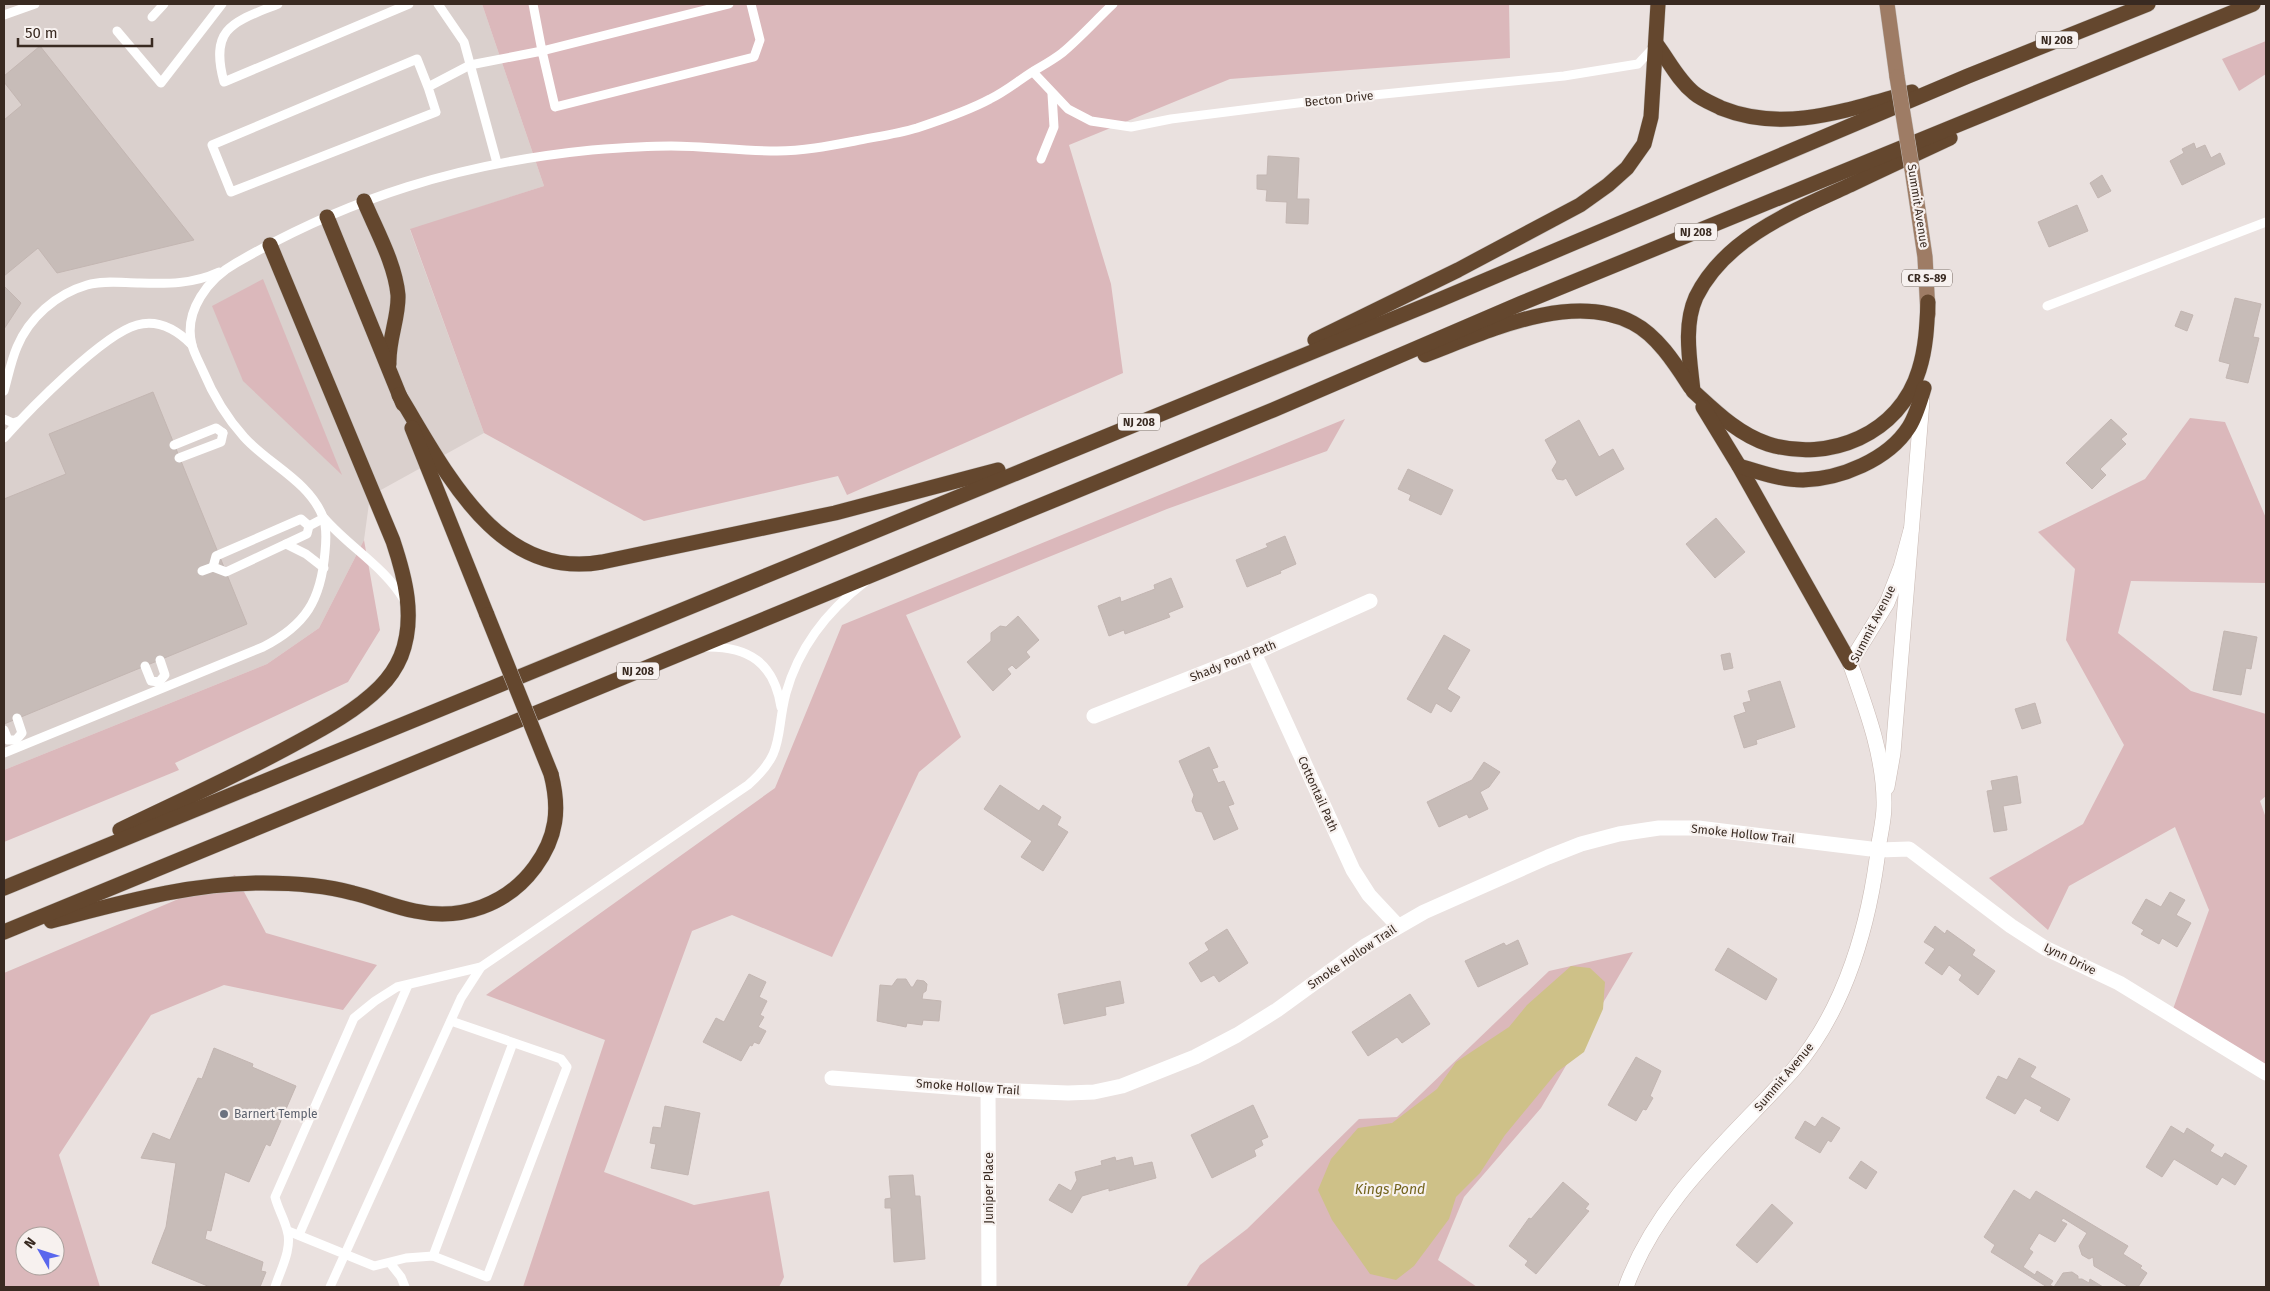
<svg xmlns="http://www.w3.org/2000/svg" width="2270" height="1291" viewBox="0 0 2270 1291" font-family="'Fira Sans',sans-serif">
	<style>
		.built { fill: #dad0cd }
		.green { fill: #dbb8bb; fill-rule: evenodd }
		.water { fill: #cec188 }
		.building { fill: #c7bcb8; stroke: #c3b6b2 }
		.lines { fill: none; stroke-linecap: round; stroke-linejoin: round }
		.secondary-casing { stroke: #c9b9b3; stroke-width: 16 }
		.primary-casing { stroke: #c4bfbc; stroke-width: 16 }
		.highway-casing { stroke: #c4bfbc; stroke-width: 16 }
		.lane { stroke: #fff; stroke-width: 9 }
		.street { stroke: #fff; stroke-width: 15 }
		.secondary { stroke: #fff; stroke-width: 15 }
		.primary { stroke: #9e7c65; stroke-width: 15 }
		.highway { stroke: #64472e; stroke-width: 15 }
		.primary-bridge-casing { stroke: #c4bfbc; stroke-width: 16; stroke-linecap: butt }
		.highway-bridge-casing { stroke: #c4bfbc; stroke-width: 16; stroke-linecap: butt }
		.primary-bridge { stroke: #9e7c65; stroke-width: 15 }
		.highway-bridge { stroke: #64472e; stroke-width: 15 }
		.worship-dot { fill: #6b7280; stroke: #f7f1ef; stroke-width: 2 }
		.labels { text-anchor: middle; dominant-baseline: central; stroke-width: 4.5; stroke-linejoin: round; paint-order: stroke }
		.shield { fill: #f7f1ef; stroke: #72665f; stroke-width: 1 }
		.shield-label { font-size: 11px; font-weight: bold; fill: #392a21 }
		.street-label { font-size: 12px; fill: #392a21; stroke: #f7f1ef }
		.worship-label { font-size: 12px; fill: #5b616d; stroke: #f7f1ef; text-anchor: start }
		.water-label { font-size: 14px; font-style: italic; fill: #73641d; stroke: #f7f1ef }
	</style>
	<rect width="100%" height="100%" fill="#eae1df"/>
	<polygon class="built" points="4,4 482,4 544,186 410,230 484,433 370,496 364,540 319,628 267,664 4,770"/>
	<g class="green">
		<polygon points="482,4 1509,4 1510,58 1230,79 1069,145 1111,284 1123,373 847,495 838,476 644,521 484,433 410,229 544,186"/>
		<polygon points="2266,41 2266,74 2239,91 2222,59"/>
		<polygon points="263,279 342,475 243,381 212,306"/>
		<polygon points="2190,418 2225,422 2266,518 2266,583 2131,581 2118,633 2191,691 2266,714 2266,796 2260,801 2266,818 2266,1079 2169,1020 2209,910 2175,827 2069,886 2048,930 1989,878 2083,824 2124,745 2066,640 2075,569 2038,532 2145,479"/>
		<polygon points="1345,419 1327,451 1167,509 906,615 961,737 919,772 832,957 732,915 692,931 604,1172 694,1205 769,1191 784,1277 779,1287 523,1287 605,1040 486,995 775,788 842,625"/>
		<polygon points="364,540 380,630 348,682 175,763 179,770 4,842 4,770 267,664 319,628"/>
		<path d="M 235,875 L 266,933 L 377,965 L 343,1010 L 224,985 L 151,1015 L 59,1155 L 100,1287 L 4,1287 L 4,973 ZM 25,1236 L 55,1236 L 55,1266 L 25,1266 Z"/>
		<polygon points="1633,952 1541,1108 1464,1197 1438,1260 1477,1287 1186,1287 1200,1265 1247,1229 1359,1119 1397,1117 1549,971"/>
	</g>
	<polygon class="water" points="1571,966 1590,968 1605,982 1603,1009 1584,1052 1557,1072 1505,1135 1480,1173 1456,1197 1449,1219 1414,1266 1396,1280 1370,1274 1332,1220 1318,1190 1331,1159 1358,1128 1392,1123 1437,1089 1456,1062 1509,1027 1527,1005"/>
	<g class="building">
		<polygon points="40,46 194,240 57,273 38,248 4,276 4,120 22,105 4,82 4,76"/>
		<polygon points="2194,143 2196,149 2205,145 2211,158 2220,153 2225,164 2182,185 2170,161 2184,153 2182,149"/>
		<polygon points="1268,156 1299,158 1297,199 1309,199 1308,224 1286,223 1287,202 1266,201 1267,190 1257,189 1257,175 1267,175"/>
		<polygon points="2102,175 2111,191 2098,198 2090,183"/>
		<polygon points="2077,205 2088,231 2049,247 2038,222"/>
		<polygon points="4,286 21,303 4,329"/>
		<polygon points="2235,298 2261,304 2253,337 2259,338 2248,383 2226,378 2230,364 2219,361"/>
		<polygon points="2181,311 2193,315 2187,331 2175,326"/>
		<polygon points="153,392 247,624 4,724 4,499 66,474 49,434"/>
		<polygon points="2111,419 2127,434 2121,439 2126,444 2100,469 2106,475 2092,489 2066,463"/>
		<polygon points="1579,420 1599,457 1613,449 1624,469 1576,496 1566,478 1563,480 1557,479 1552,470 1557,462 1545,440"/>
		<polygon points="1408,469 1453,490 1441,515 1409,500 1411,495 1398,489"/>
		<polygon points="1716,518 1745,552 1715,578 1686,544"/>
		<polygon points="1285,536 1296,564 1280,571 1281,573 1247,587 1236,560 1268,547 1266,544"/>
		<polygon points="1171,578 1183,607 1168,613 1170,617 1125,634 1124,630 1109,636 1098,606 1120,597 1121,602 1155,589 1154,585"/>
		<polygon points="1018,616 1039,640 1026,652 1030,657 1016,669 1012,665 1007,669 1011,674 993,691 967,662 991,641 991,633 1000,626 1006,627"/>
		<polygon points="2224,631 2257,637 2251,669 2246,668 2241,695 2213,690"/>
		<polygon points="1444,635 1470,650 1447,689 1460,697 1451,712 1436,703 1431,713 1407,699"/>
		<polygon points="1730,653 1733,668 1724,670 1721,655"/>
		<polygon points="1780,681 1795,727 1756,740 1757,744 1744,748 1734,716 1746,712 1743,703 1751,701 1748,691"/>
		<polygon points="2035,703 2041,723 2022,729 2015,709"/>
		<polygon points="1209,747 1218,767 1212,769 1218,783 1224,781 1234,804 1228,806 1238,829 1214,840 1202,812 1196,811 1192,801 1194,795 1179,761"/>
		<polygon points="1484,762 1500,772 1489,787 1480,792 1488,809 1469,818 1467,814 1439,827 1427,802 1472,780"/>
		<polygon points="2017,776 2021,803 2003,806 2007,830 1994,832 1987,791 1993,790 1991,781"/>
		<polygon points="1000,785 1039,811 1043,805 1061,817 1057,825 1068,832 1043,871 1021,857 1032,841 984,809"/>
		<polygon points="2170,892 2185,900 2176,915 2191,923 2177,947 2162,938 2159,944 2141,934 2144,930 2132,923 2146,899 2161,907"/>
		<polygon points="1935,926 1945,934 1947,930 1975,950 1972,955 1995,971 1978,995 1959,980 1962,975 1949,965 1942,975 1925,963 1935,949 1924,942"/>
		<polygon points="1227,929 1248,963 1219,982 1214,975 1201,982 1189,963 1209,950 1205,943"/>
		<polygon points="1518,940 1528,964 1478,987 1465,961 1504,943 1506,946"/>
		<polygon points="1728,948 1777,979 1766,1000 1715,970"/>
		<polygon points="749,974 766,982 759,997 767,1001 760,1015 764,1017 758,1027 766,1031 759,1044 754,1042 752,1046 750,1045 741,1061 703,1042 716,1018 724,1022"/>
		<polygon points="897,979 906,979 911,987 913,987 917,980 924,981 927,984 926,991 923,993 922,999 941,1001 939,1021 923,1020 922,1025 907,1023 906,1027 877,1021 880,985 892,986"/>
		<polygon points="1120,981 1124,1003 1105,1007 1106,1015 1064,1024 1058,994"/>
		<polygon points="1410,994 1430,1024 1402,1043 1397,1037 1368,1056 1352,1032"/>
		<polygon points="214,1048 253,1064 252,1067 296,1086 270,1146 266,1144 249,1182 225,1172 211,1231 207,1230 205,1239 263,1262 261,1271 266,1272 260,1287 210,1287 152,1263 166,1227 176,1163 141,1158 153,1133 170,1140 198,1078 202,1079"/>
		<polygon points="1636,1057 1661,1071 1650,1096 1653,1098 1646,1110 1643,1109 1636,1121 1608,1105"/>
		<polygon points="2019,1058 2036,1067 2030,1077 2070,1099 2058,1121 2040,1111 2042,1107 2025,1098 2015,1114 1986,1098 1998,1076 2007,1080"/>
		<polygon points="1253,1105 1268,1137 1261,1140 1263,1145 1254,1150 1256,1156 1212,1178 1191,1135"/>
		<polygon points="665,1106 700,1113 688,1175 651,1168 656,1144 650,1143 653,1127 661,1128"/>
		<polygon points="1822,1117 1840,1128 1831,1142 1828,1140 1820,1153 1795,1138 1805,1121 1815,1127"/>
		<polygon points="2171,1126 2184,1134 2187,1128 2214,1145 2210,1151 2222,1158 2225,1153 2247,1166 2235,1185 2222,1177 2217,1185 2174,1159 2162,1177 2146,1167"/>
		<polygon points="1115,1157 1116,1161 1132,1157 1134,1166 1152,1162 1156,1178 1109,1191 1109,1188 1082,1196 1072,1213 1049,1200 1059,1184 1071,1191 1077,1180 1075,1172 1102,1165 1101,1161"/>
		<polygon points="1861,1161 1877,1172 1866,1189 1849,1178"/>
		<polygon points="913,1175 915,1196 920,1196 925,1259 894,1262 891,1208 885,1208 885,1199 891,1198 889,1176"/>
		<polygon points="1563,1182 1589,1204 1585,1209 1589,1211 1536,1274 1525,1265 1528,1261 1509,1246 1529,1218 1531,1219"/>
		<polygon points="2014,1190 2030,1200 2036,1191 2128,1246 2123,1254 2142,1266 2140,1268 2147,1273 2138,1287 2129,1287 2094,1266 2093,1257 2089,1259 2082,1255 2079,1246 2087,1233 2063,1218 2061,1221 2067,1224 2055,1242 2039,1233 2029,1249 2033,1252 2023,1267 2035,1275 2037,1271 2053,1281 2050,1285 2054,1287 2047,1287 1991,1252 1995,1245 1984,1237"/>
		<polygon points="1772,1204 1793,1223 1757,1263 1736,1245"/>
		<polygon points="2072,1272 2078,1276 2078,1279 2082,1279 2089,1283 2090,1279 2103,1287 2054,1287 2063,1273"/>
	</g>
	<g class="lines">
		<g class="secondary-casing">
			<g id="secondary">
				<polyline points="1887,787 1893,753 1922,401"/>
				<path d="M 1626,1287 C 1658,1198 1732,1138 1793,1070 C 1846,1009 1870,922 1879,843 C 1881,831 1884,818 1884,806 C 1885,758 1866,708 1850,663 L 1887,603 L 1901,567 L 1911,530"/>
			</g>
		</g>
		<g class="primary-casing">
			<g id="primary">
				<polyline points="1887,4 1897,77"/>
				<polyline points="1912,169 1925,257 1928,314"/>
			</g>
		</g>
		<g class="highway-casing">
			<g id="highway">
				<path d="M 1657,45 C 1669,61 1678,80 1694,93 C 1701,99 1713,104 1721,108 C 1786,134 1849,109 1912,92"/>
				<path d="M 364,201 C 376,230 395,263 398,295 C 399,317 388,340 389,364"/>
				<polyline points="327,217 403,404"/>
				<path d="M 1928,302 C 1927,325 1926,348 1919,370 C 1900,434 1829,463 1768,444 C 1738,434 1716,412 1693,391 C 1690,361 1683,326 1696,297 C 1725,238 1793,211 1850,185 C 1883,169 1916,154 1950,138"/>
				<polyline points="1315,340 1458,270 1580,205 1608,185 1627,168 1644,144 1651,117 1658,4"/>
				<path d="M 1425,355 C 1484,333 1571,290 1633,323 C 1658,336 1676,365 1691,388"/>
				<path d="M 399,395 C 445,470 497,581 602,562 L 835,513 L 998,470"/>
				<polyline points="1703,407 1739,466 1850,663"/>
				<polyline points="412,428 487,615"/>
				<path d="M 1739,466 C 1759,472 1781,480 1803,480 C 1840,479 1888,460 1909,427 C 1916,416 1920,402 1924,388"/>
				<path d="M 120,830 C 180,801 240,774 298,742 C 326,727 357,710 380,687 C 389,678 396,668 401,656 C 416,618 405,577 393,541 L 270,245"/>
				<polyline points="4,888 1439,300 1968,76 2148,4"/>
				<path d="M 51,921 C 121,903 190,883 263,883 C 293,883 324,885 353,893 C 374,898 394,907 415,911 C 461,921 507,905 535,867 C 557,837 560,809 551,774"/>
				<polyline points="4,932 1273,410 1522,303 2253,4"/>
			</g>
		</g>
		<g class="lane">
			<path d="M 278,4 C 234,22 209,27 224,82 L 409,4"/>
			<polyline points="438,4 464,42 497,163"/>
			<polyline points="533,4 542,51 729,4"/>
			<polyline points="4,15 35,4"/>
			<polyline points="152,17 164,4"/>
			<polyline points="117,31 161,83 222,4"/>
			<polyline points="1033,72 1068,109 1091,121 1131,127 1171,119 1314,101 1564,76 1638,64 1654,47"/>
			<polyline points="428,87 417,59 212,145 231,192 436,112 428,87 470,65 542,51 555,107 754,57 760,40 751,4"/>
			<polyline points="1041,159 1054,127 1052,94"/>
			<polyline points="2047,306 2266,222"/>
			<path d="M 4,391 C 8,377 11,361 17,347 C 29,318 56,294 87,285 C 103,280 123,283 140,283 C 168,284 193,284 219,272"/>
			<polyline points="4,419 13,423 19,421"/>
			<path d="M 4,438 C 29,410 103,334 137,325 C 158,319 177,330 192,345"/>
			<polyline points="174,445 216,428 223,433"/>
			<polyline points="179,458 221,442 223,433"/>
			<polygon points="301,519 309,526 307,534 226,572 213,567 216,556"/>
			<path d="M 309,526 L 324,518 C 349,547 385,567 404,600"/>
			<polyline points="286,544 306,554 324,568"/>
			<polyline points="202,571 213,567"/>
			<path d="M 705,647 C 749,646 774,663 781,707"/>
			<polyline points="145,666 151,681 159,682 165,675 160,660"/>
			<polyline points="4,730 8,740 16,740 22,733 17,718"/>
			<path d="M 4,753 L 263,647 C 306,625 321,600 325,552 C 326,542 327,527 323,517 C 309,481 268,464 244,437 C 226,417 213,395 203,371 C 199,362 194,353 192,345 C 183,311 209,278 236,263 C 350,197 462,163 592,150 C 618,148 645,146 671,146 C 706,146 742,151 777,151 C 804,151 829,146 855,141 C 875,137 897,134 917,128 C 941,120 968,111 990,99 C 1005,92 1018,81 1032,72 C 1042,66 1053,60 1062,53 C 1080,38 1096,20 1113,4"/>
			<polyline points="288,1231 374,1266 406,1258 433,1256 487,1277 567,1067 561,1059 451,1021"/>
			<polyline points="299,1235 408,985"/>
			<polyline points="433,1256 513,1043"/>
			<polyline points="390,1263 401,1277 405,1287"/>
			<path d="M 275,1287 C 280,1271 293,1248 287,1230 C 284,1218 278,1209 275,1197 L 354,1018 L 375,1001 L 397,987 L 481,967 L 748,785 C 786,752 775,735 786,693 C 799,647 827,611 865,582"/>
			<polyline points="330,1287 461,998 481,967"/>
		</g>
		<g class="street">
			<polyline points="1254,653 1353,870 1369,895 1398,926"/>
			<polyline points="1094,716 1254,653 1370,601"/>
			<polyline points="832,1078 988,1090 1068,1093 1094,1092 1122,1086 1195,1057 1237,1035 1277,1010 1365,946 1424,912 1548,857 1581,844 1619,834 1659,828 1698,828 1879,850 1909,849 2011,926 2045,948 2119,983 2266,1073"/>
			<polyline points="988,1090 989,1287"/>
		</g>
		<use href="#secondary" class="secondary"/>
		<use href="#primary" class="primary"/>
		<use href="#highway" class="highway"/>
		<g class="primary-bridge-casing">
			<polyline id="primary-bridge" points="1897,77 1912,169"/>
		</g>
		<g class="highway-bridge-casing">
			<polyline id="highway-bridge" points="487,615 551,774"/>
		</g>
		<use href="#primary-bridge" class="primary-bridge"/>
		<use href="#highway-bridge" class="highway-bridge"/>
	</g>
	<circle class="worship-dot" cx="224" cy="1114" r="5"/>
	<g class="labels">
		<g class="shield">
			<rect x="2036" y="31.5" width="42" height="17" rx="4"/>
			<rect x="1675" y="223.5" width="42" height="17" rx="4"/>
			<rect x="1902" y="269.5" width="50" height="17" rx="4"/>
			<rect x="1118" y="413.5" width="42" height="17" rx="4"/>
			<rect x="617" y="662.5" width="42" height="17" rx="4"/>
		</g>
		<g class="shield-label">
			<text x="2057" y="40">NJ 208</text>
			<text x="1696" y="232">NJ 208</text>
			<text x="1927" y="278">CR S-89</text>
			<text x="1139" y="422">NJ 208</text>
			<text x="638" y="671">NJ 208</text>
		</g>
		<g class="street-label">
			<text transform="translate(1339 99) rotate(-6)">Becton Drive</text>
			<text transform="translate(1918 206) rotate(81)">Summit Avenue</text>
			<text transform="translate(1873 624) rotate(-63)">Summit Avenue</text>
			<text transform="translate(1233 661) rotate(-22)">Shady Pond Path</text>
			<text transform="translate(1318 794) rotate(66)">Cottontail Path</text>
			<text transform="translate(1743 834) rotate(6)">Smoke Hollow Trail</text>
			<text transform="translate(1352 957) rotate(-34)">Smoke Hollow Trail</text>
			<text transform="translate(2070 959) rotate(26)">Lynn Drive</text>
			<text transform="translate(1784 1077) rotate(-50)">Summit Avenue</text>
			<text transform="translate(968 1087) rotate(4)">Smoke Hollow Trail</text>
			<text transform="translate(989 1188) rotate(-90)">Juniper Place</text>
		</g>
		<g class="worship-label">
			<text x="234" y="1114">Barnert Temple</text>
		</g>
		<g class="water-label">
			<text x="1390" y="1189">Kings Pond</text>
		</g>
	</g>
	<rect width="2270" height="1291" fill="none" stroke="#392a21" stroke-width="10"/>
	<g transform="translate(40 1251) rotate(309)"><circle r="24" fill="#f7f1ef" stroke="#aba19d"/>
	<path d="M0-4L9 19L0 12L-9 19Z" fill="#5a67ed"/>
	<text y="-8" font-size="14" font-weight="bold" text-anchor="middle" fill="#392a21">N</text>
	</g>
	<path d="M18 38v8h134v-8" fill="none" stroke="#392a21" stroke-width="2.5"/>
	<text x="25" y="38" font-size="15" fill="#392a21" stroke="#f7f1ef" stroke-width="4" paint-order="stroke">50 m</text>
</svg>
